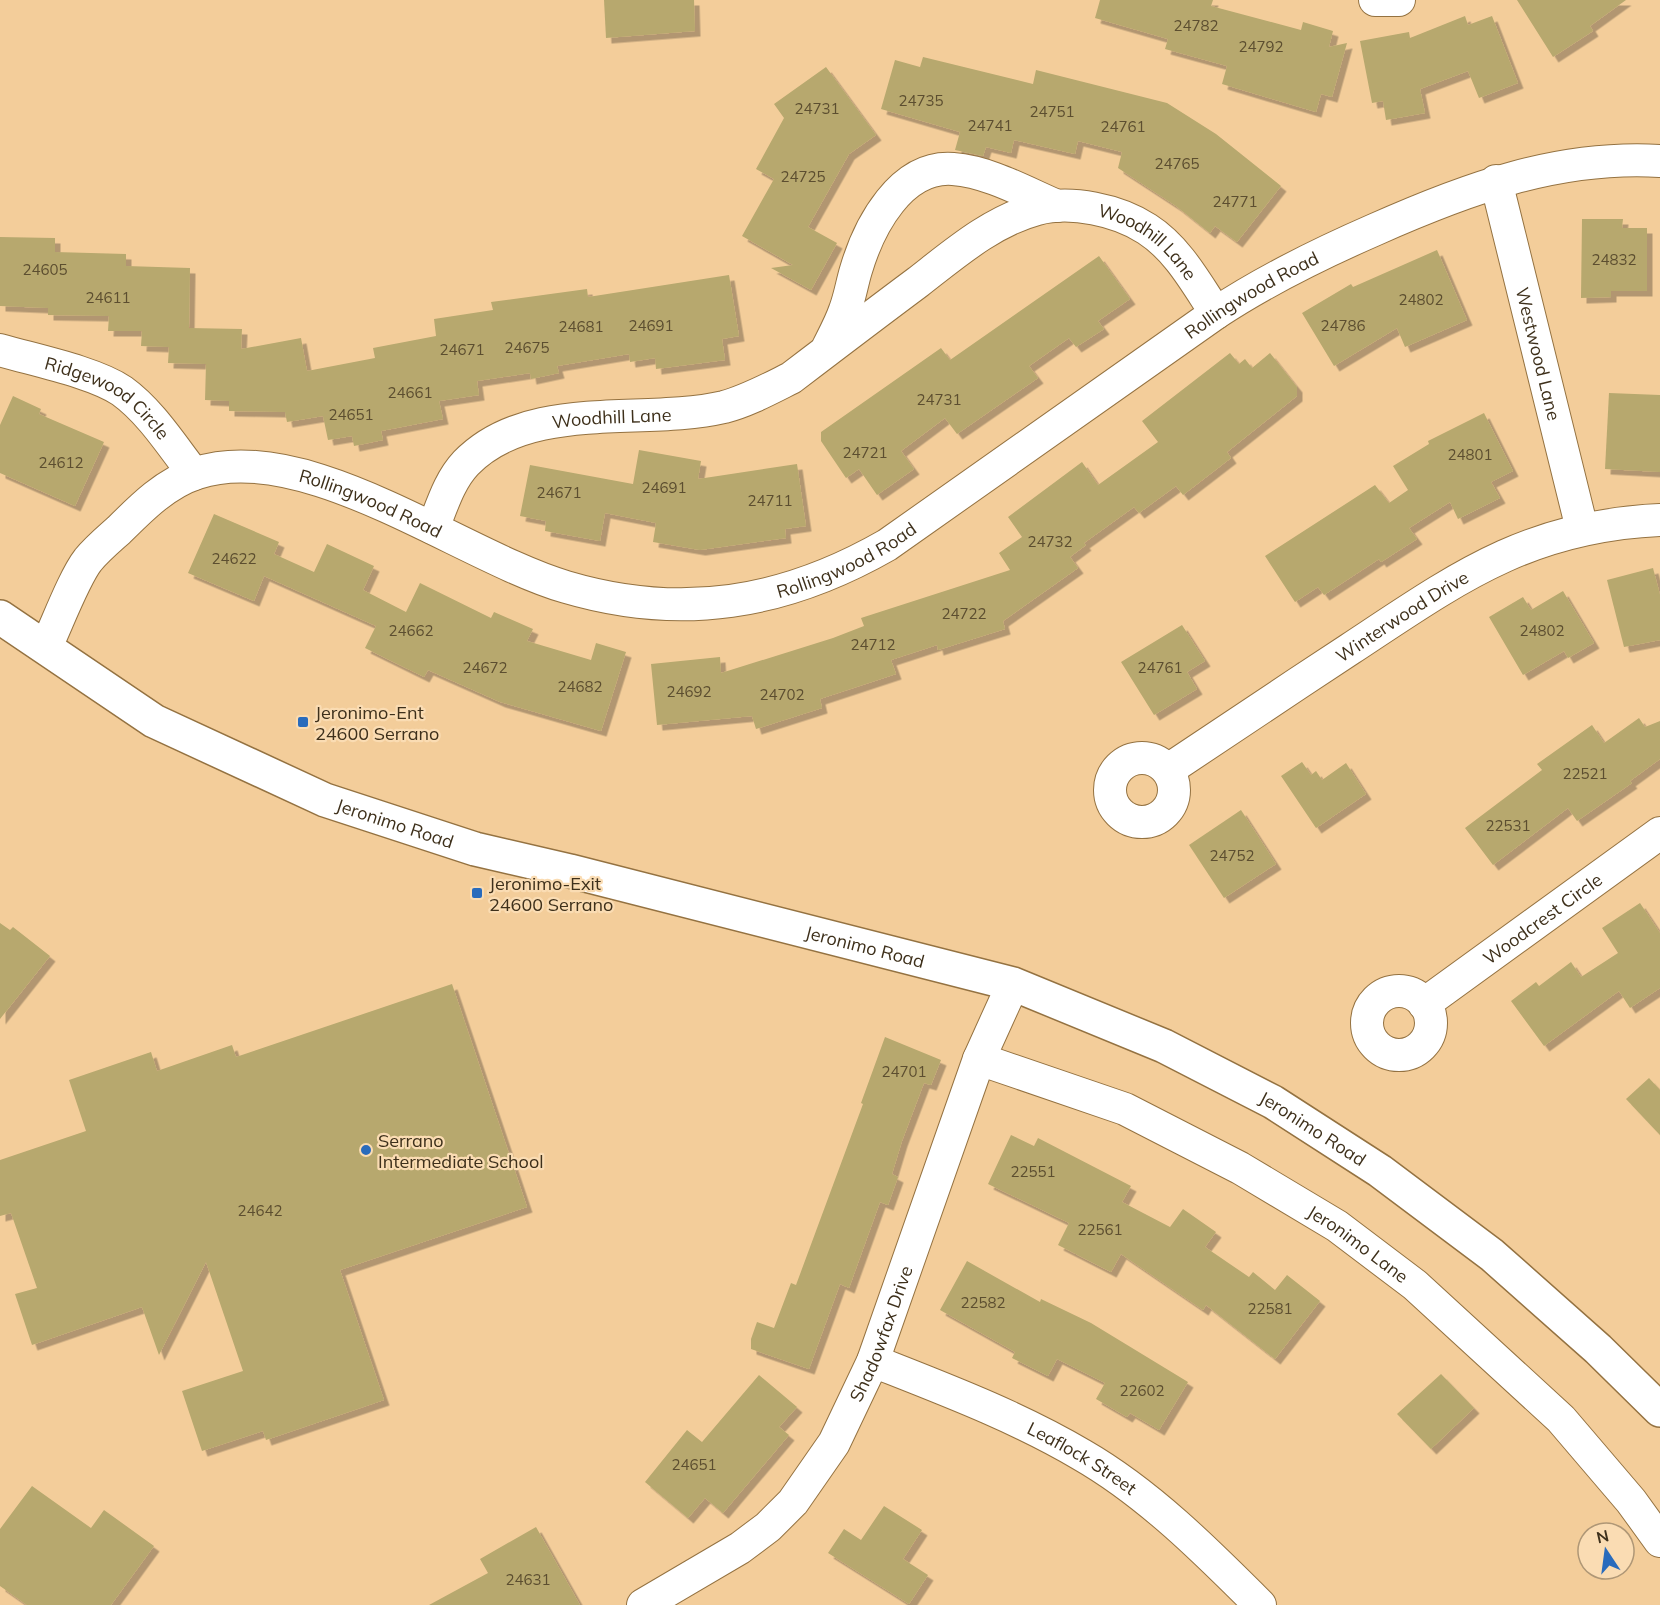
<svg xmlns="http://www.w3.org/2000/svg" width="1660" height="1605" viewBox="0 0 1660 1605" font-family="Mulish,sans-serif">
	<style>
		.building { fill: #b7a86e; filter: url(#shadow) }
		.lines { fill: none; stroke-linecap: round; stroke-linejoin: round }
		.minor-casing { stroke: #947241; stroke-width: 34 }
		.secondary-casing { stroke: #947241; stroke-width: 36 }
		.minor { stroke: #fff; stroke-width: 32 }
		.secondary { stroke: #fff; stroke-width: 33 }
		.poi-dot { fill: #296bbc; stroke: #fadcb3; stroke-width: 2 }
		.labels { text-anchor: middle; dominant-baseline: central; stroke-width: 4.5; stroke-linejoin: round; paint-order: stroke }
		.number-label { font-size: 15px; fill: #5c4e30 }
		.street-label { font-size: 18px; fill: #3e301b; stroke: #fadcb3 }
		.poi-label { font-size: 18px; fill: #3e301b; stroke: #fadcb3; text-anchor: start }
	</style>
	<defs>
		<filter id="shadow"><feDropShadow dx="5.5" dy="5.5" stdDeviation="0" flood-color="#0004"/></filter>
	</defs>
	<rect width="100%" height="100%" fill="#f3cd9a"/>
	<g class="building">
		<polygon points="604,0 694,0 695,31 606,38"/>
		<polygon points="1100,0 1213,0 1211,6 1301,30 1303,22 1333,31 1329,47 1347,43 1332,97 1321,94 1316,112 1222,84 1227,66 1165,49 1168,39 1095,18"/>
		<polygon points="1517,0 1626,0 1590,26 1593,31 1553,57"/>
		<polygon points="1465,16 1468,25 1492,16 1518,83 1479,98 1468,71 1420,89 1425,113 1386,120 1383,101 1372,103 1360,41 1409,32 1410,38"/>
		<polygon points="923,57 1033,84 1036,70 1167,103 1216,134 1281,186 1237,242 1215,226 1210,233 1176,206 1118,168 1122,152 1078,141 1075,154 1014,140 1011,153 986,147 983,156 955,150 960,132 881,109 895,60 920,67"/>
		<polygon points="826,67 876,135 849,154 808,227 837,243 811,290 771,268 793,265 742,236 774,179 756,169 784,118 774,104"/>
		<polygon points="1582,219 1623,219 1622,228 1647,228 1647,291 1611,291 1611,297 1581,298"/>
		<polygon points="0,237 55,238 55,252 126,254 126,266 190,268 189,328 242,329 241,349 301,338 307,371 375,358 373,348 436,336 434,319 493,310 491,302 587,289 588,297 729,275 739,336 722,339 725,360 656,369 655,358 630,362 629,354 557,366 559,373 531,379 530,373 477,381 479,395 439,401 443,419 381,431 383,440 354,446 352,436 328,440 323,416 287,422 285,412 229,411 229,401 205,400 206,364 168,363 169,347 141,346 142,331 108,331 109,316 48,315 48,308 0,306"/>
		<polygon points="1437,250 1467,320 1405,347 1397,328 1334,366 1302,313 1351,284 1353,287"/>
		<polygon points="1099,256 1130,299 1098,321 1104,329 1076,347 1069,338 1029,366 1038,378 957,434 945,418 901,451 914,469 877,495 859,469 846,478 821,441 821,432 941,348 950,360"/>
		<polygon points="1230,353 1239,364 1245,359 1252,368 1270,353 1297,387 1297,396 1227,452 1231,458 1183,495 1176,486 1139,513 1134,507 1084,543 1086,545 1070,557 1078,568 1003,621 1005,629 938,650 937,645 891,660 896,674 820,699 822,708 756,729 752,716 657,725 651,664 720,657 721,673 833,638 864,626 861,618 1010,570 999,553 1022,537 1008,517 1082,462 1098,485 1158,442 1142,421"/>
		<polygon points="1609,393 1660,395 1660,472 1605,469"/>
		<polygon points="13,396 41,409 39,414 104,442 75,506 0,473 0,425"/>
		<polygon points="1484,413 1513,471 1491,482 1500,498 1458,519 1450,502 1409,528 1417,539 1381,562 1379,559 1324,595 1318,587 1295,602 1265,556 1375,485 1389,503 1408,490 1393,466 1429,444 1428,441"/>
		<polygon points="639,450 701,461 698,479 797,464 806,526 785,529 786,538 700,550 653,542 656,523 605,513 600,541 545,531 546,521 520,516 530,465 633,484"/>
		<polygon points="214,514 279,542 274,554 314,572 327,544 374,566 363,590 406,612 420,583 491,618 494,612 533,629 527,641 591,660 596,643 626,652 601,731 500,702 428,670 424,677 365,648 376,626 264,576 254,601 188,573"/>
		<polygon points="1653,568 1660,595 1660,640 1624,647 1607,580"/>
		<polygon points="1563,591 1594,643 1568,658 1564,651 1523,675 1489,617 1523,597 1531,610"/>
		<polygon points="1182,625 1205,661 1187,672 1197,689 1154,715 1121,662"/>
		<polygon points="1639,718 1645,727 1660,721 1660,759 1630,781 1632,783 1577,821 1568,808 1493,865 1465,828 1542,770 1537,764 1592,725 1604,743"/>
		<polygon points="1302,762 1311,775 1316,771 1322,780 1346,763 1366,794 1316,828 1281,776"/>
		<polygon points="1241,810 1276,864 1224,898 1189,845"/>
		<polygon points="1640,903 1660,933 1660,988 1630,1008 1619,991 1544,1046 1511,1001 1536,982 1539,986 1571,962 1581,977 1618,953 1602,928"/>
		<polygon points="0,923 10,930 13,927 50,956 0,1019"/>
		<polygon points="452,984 527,1207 340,1270 384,1400 266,1440 263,1431 202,1451 182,1391 243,1371 206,1262 159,1355 142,1307 32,1345 15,1294 37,1288 11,1213 0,1216 0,1160 86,1131 69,1080 151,1052 157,1071 232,1045 236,1057"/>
		<polygon points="885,1037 941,1060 931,1085 924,1083 902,1141 892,1174 898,1177 888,1205 880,1202 849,1288 840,1284 809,1369 751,1349 751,1339 757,1322 774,1328 791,1283 796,1285 863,1104 861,1103"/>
		<polygon points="1649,1078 1660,1090 1660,1135 1626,1099"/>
		<polygon points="1011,1135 1034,1146 1038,1138 1131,1186 1122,1202 1170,1227 1183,1209 1216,1232 1205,1247 1249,1277 1253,1272 1275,1290 1287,1275 1320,1301 1275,1359 1206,1305 1203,1310 1121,1254 1111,1272 1058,1245 1069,1223 988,1184"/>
		<polygon points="967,1261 1040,1302 1041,1299 1091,1323 1188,1382 1159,1430 1130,1413 1127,1417 1096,1399 1105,1383 1057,1359 1048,1376 1012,1358 1015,1352 940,1310"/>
		<polygon points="1441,1374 1474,1408 1431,1449 1397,1414"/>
		<polygon points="759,1375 797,1407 779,1427 789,1435 723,1513 705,1498 688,1518 645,1482 687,1430 702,1442"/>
		<polygon points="32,1486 91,1528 104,1510 154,1546 111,1605 27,1605 0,1586 0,1529"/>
		<polygon points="884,1506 922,1530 903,1559 928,1575 909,1604 828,1553 844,1529 861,1540"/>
		<polygon points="536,1527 580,1605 429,1605 488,1573 480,1559"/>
	</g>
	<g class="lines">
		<g class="minor-casing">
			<g id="minor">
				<polyline points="1375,0 1399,0"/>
				<path id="s1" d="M 1496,181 L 1582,529"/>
				<path d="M 828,347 C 834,335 841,322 845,310 C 850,297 852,283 856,270 C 869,226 901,165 953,169 C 990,172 1024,192 1057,206"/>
				<path id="s2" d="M 0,350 C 34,360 94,372 122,391 C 151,412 172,446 194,474"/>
				<path id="s3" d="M 433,528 C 442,506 449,481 466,463 C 529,398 643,426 724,407 C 747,401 769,389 791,378 C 833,346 875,314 918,282 C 954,254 992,221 1037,209 C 1071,200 1118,210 1147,229 C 1178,249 1196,283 1216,313"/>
				<path id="s4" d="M 46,647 C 57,624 74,578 88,560 C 97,549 109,539 119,530 C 142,507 166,483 197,473 C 306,437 463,557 566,587 C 681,621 784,604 887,545 L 1216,313 C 1266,280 1319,254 1374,230 C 1466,189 1558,155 1660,161"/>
				<circle cx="1142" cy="790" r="32"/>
				<path id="s5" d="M 1168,770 C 1228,730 1289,689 1350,649 C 1456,579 1527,526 1660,520"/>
				<circle cx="1399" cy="1023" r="32"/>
				<path id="s6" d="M 1424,1004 L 1660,833"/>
				<path id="s7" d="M 979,1059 L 1125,1109 L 1240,1168 L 1337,1226 L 1415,1285 L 1561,1419 L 1631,1501 L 1660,1541"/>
				<path id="s8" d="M 873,1361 C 944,1389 1016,1416 1082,1455 C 1148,1493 1206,1551 1260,1605"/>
				<path id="s9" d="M 643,1605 L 740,1548 L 768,1527 L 793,1502 L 834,1443 L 873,1361 L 979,1059 L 1013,984"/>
			</g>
		</g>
		<g class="secondary-casing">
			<g id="secondary">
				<path id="s10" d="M 0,617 L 154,721 L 325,800 L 475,849 L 570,871 L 1013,984 L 1164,1046 L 1273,1102 L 1380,1171 L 1492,1255 L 1598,1349 L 1660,1410"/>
			</g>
		</g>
		<use href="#minor" class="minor"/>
		<use href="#secondary" class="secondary"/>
	</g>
	<g class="poi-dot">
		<rect x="297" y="716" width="12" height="12" rx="3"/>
		<rect x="471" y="887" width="12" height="12" rx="3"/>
		<circle cx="366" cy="1150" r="6"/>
	</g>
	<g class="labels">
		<g class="number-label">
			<text x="1196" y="25">24782</text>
			<text x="1261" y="46">24792</text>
			<text x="921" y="100">24735</text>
			<text x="817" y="108">24731</text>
			<text x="1052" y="111">24751</text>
			<text x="990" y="125">24741</text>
			<text x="1123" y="126">24761</text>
			<text x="1177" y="163">24765</text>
			<text x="803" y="176">24725</text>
			<text x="1235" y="201">24771</text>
			<text x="1614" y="259">24832</text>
			<text x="45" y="269">24605</text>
			<text x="108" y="297">24611</text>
			<text x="1421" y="299">24802</text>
			<text x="651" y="325">24691</text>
			<text x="1343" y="325">24786</text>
			<text x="581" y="326">24681</text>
			<text x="527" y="347">24675</text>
			<text x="462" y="349">24671</text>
			<text x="410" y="392">24661</text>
			<text x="939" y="399">24731</text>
			<text x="351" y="414">24651</text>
			<text x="865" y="452">24721</text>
			<text x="1470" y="454">24801</text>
			<text x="61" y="462">24612</text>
			<text x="664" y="487">24691</text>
			<text x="559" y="492">24671</text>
			<text x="770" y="500">24711</text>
			<text x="1050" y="541">24732</text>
			<text x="234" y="558">24622</text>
			<text x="964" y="613">24722</text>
			<text x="411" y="630">24662</text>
			<text x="1542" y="630">24802</text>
			<text x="873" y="644">24712</text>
			<text x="485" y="667">24672</text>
			<text x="1160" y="667">24761</text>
			<text x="580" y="686">24682</text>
			<text x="689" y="691">24692</text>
			<text x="782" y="694">24702</text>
			<text x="1585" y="773">22521</text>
			<text x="1508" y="825">22531</text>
			<text x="1232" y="855">24752</text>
			<text x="904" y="1071">24701</text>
			<text x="1033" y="1171">22551</text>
			<text x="260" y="1210">24642</text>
			<text x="1100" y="1229">22561</text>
			<text x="983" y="1302">22582</text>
			<text x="1270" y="1308">22581</text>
			<text x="1142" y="1390">22602</text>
			<text x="694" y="1464">24651</text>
			<text x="528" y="1579">24631</text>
		</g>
		<g class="street-label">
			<text stroke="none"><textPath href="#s3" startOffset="838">Woodhill Lane</textPath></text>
			<text stroke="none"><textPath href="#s4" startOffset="1407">Rollingwood Road</textPath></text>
			<text stroke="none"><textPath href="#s1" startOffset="178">Westwood Lane</textPath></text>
			<text stroke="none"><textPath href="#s2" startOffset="120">Ridgewood Circle</textPath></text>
			<text stroke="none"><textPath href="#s3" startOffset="230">Woodhill Lane</textPath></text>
			<text stroke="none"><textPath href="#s4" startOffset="418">Rollingwood Road</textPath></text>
			<text stroke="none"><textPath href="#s4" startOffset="921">Rollingwood Road</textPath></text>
			<text stroke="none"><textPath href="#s5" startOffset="280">Winterwood Drive</textPath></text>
			<text stroke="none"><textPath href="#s10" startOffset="448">Jeronimo Road</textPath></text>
			<text stroke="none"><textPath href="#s6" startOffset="146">Woodcrest Circle</textPath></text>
			<text stroke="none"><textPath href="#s10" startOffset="934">Jeronimo Road</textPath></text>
			<text stroke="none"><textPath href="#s10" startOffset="1420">Jeronimo Road</textPath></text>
			<text stroke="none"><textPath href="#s7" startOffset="424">Jeronimo Lane</textPath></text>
			<text stroke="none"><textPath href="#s9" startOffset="374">Shadowfax Drive</textPath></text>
			<text stroke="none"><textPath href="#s8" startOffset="231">Leaflock Street</textPath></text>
		</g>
		<g class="poi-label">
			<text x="315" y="712">Jeronimo-Ent<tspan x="315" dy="21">24600 Serrano</tspan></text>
			<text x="489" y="883">Jeronimo-Exit<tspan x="489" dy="21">24600 Serrano</tspan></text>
			<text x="378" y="1140">Serrano<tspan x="378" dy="21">Intermediate School</tspan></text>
		</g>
	</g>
	<g transform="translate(1606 1551) rotate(347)"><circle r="28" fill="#fadcb3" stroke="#af9776" stroke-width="1.5"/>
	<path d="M0-4.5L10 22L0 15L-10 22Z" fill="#296bbc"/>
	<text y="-9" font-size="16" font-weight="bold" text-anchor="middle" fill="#3e301b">N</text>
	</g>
</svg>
